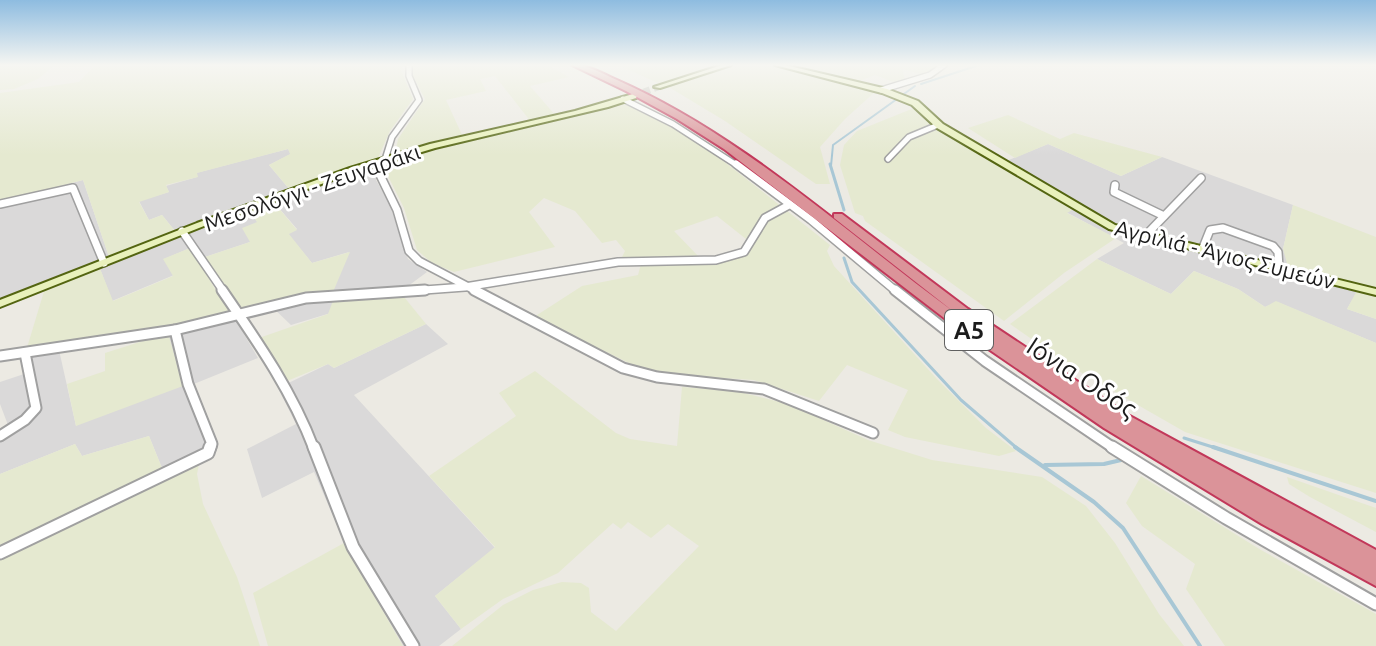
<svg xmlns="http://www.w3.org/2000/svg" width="1376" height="646" viewBox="0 0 1376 646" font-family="Ubuntu,sans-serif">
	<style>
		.residential { fill: #dad9d9 }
		.farmland { fill: #e5e9d0 }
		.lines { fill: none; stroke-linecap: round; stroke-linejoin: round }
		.stream-far2 { stroke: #a8c7d5; stroke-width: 2 }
		.stream-far1 { stroke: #a8c7d5; stroke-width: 3 }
		.stream { stroke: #a8c7d5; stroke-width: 4 }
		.secondary-tunnel { stroke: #c2c1bb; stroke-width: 7; stroke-dasharray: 7 4; stroke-linecap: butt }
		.minor-far3-casing { stroke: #a0a0a0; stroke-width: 8 }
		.minor-far2-casing { stroke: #a0a0a0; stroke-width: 10 }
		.minor-far1-casing { stroke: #a0a0a0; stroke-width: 13 }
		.minor-casing { stroke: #a0a0a0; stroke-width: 15 }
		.secondary-casing { stroke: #546511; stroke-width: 4 }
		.motorway-casing { stroke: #c2385a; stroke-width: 4 }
		.minor-far3 { stroke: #fff; stroke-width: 5 }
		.minor-far2 { stroke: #fff; stroke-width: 7 }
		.minor-far1 { stroke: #fff; stroke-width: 9 }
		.minor { stroke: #fff; stroke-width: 11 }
		.secondary { fill: #e9f1bc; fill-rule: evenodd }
		.motorway { fill: #db9399; fill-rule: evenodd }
		.labels { text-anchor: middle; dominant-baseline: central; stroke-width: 6; stroke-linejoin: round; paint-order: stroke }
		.far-street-label { font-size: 22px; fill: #1c1c1c; stroke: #fff }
		.shield { fill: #fff; stroke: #606060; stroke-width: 2 }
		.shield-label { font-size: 24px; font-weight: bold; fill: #1c1c1c }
		.street-label { font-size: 26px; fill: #1c1c1c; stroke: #fff }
	</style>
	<rect width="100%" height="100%" fill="#eceae3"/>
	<g class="residential">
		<polygon points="1048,144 1121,176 1162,157 1293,205 1283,249 1361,285 1347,309 1376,319 1376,343 1277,302 1265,307 1238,289 1194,271 1171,294 1097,259 1124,243 1066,212 1073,209 999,164"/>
		<polygon points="288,149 291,154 269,165 290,190 175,231 162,215 149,220 139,201 169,192 166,186 197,177 196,173"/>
		<polygon points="372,166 376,168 376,180 390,205 408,259 427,272 400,292 291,325 267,302 302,295 349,252 312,263 288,234 297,229 272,200"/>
		<polygon points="83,180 109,257 0,300 0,202"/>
		<polygon points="248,209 258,223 250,242 202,258 195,246 164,259 174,275 112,301 99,266"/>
		<polygon points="234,317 258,358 184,388 207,447 164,473 149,436 82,456 75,444 0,474 0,430 8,425 0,404 0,382 24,374 21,357 59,350 76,426 168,333"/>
		<polygon points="426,324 448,344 354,395 495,548 435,596 461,629 439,646 403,646 346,546 314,472 262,498 247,449 296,424 278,388 328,364 334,368"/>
	</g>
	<g class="farmland">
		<polygon points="0,65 54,65 38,79 14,89 0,90"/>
		<polygon points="95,65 403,65 401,70 413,99 390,131 377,160 290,190 269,165 290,154 288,149 197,173 198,177 166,185 169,192 139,202 149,220 162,215 175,231 109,257 83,180 0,202 0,93 79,82"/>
		<polygon points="412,65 547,65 569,77 530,86 556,116 531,122 495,76 480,79 486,91 446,100 463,137 395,155 398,139 425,99 412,74"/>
		<polygon points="618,65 718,65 658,83"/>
		<polygon points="735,65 772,65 876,91 845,119 820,147 830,184 816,184 725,121 667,86"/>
		<polygon points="787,65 940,65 925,75 902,69 905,80 896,83 875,75 857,82"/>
		<polygon points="623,104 640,109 703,145 782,207 746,239 717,216 674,231 700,258 621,259 625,251 616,240 602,243 575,211 544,198 529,212 555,247 454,272 432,263 417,250 404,208 386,172 390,161 445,145"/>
		<polygon points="914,108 919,108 930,122 953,138 1074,209 1067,213 1116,238 1064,273 1004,321 865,221 863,216 855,213 840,165 844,145 857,131"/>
		<polygon points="1008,115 1060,139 1074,133 1162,157 1121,176 1048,144 1015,158 968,128"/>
		<polygon points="272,200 297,230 289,234 312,263 350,252 333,292 278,299 239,310 202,258 250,242 242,228 257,222 248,209"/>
		<polygon points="1293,205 1376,237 1376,319 1347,309 1360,285 1288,267 1283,249"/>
		<polygon points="786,210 830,245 827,251 834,266 936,378 986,428 1016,451 999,456 905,437 888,430 908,390 847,365 819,401 754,380 675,375 633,365 534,317 582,286 638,275 641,264 715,262 746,253 769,218"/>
		<polygon points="190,248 230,313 172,327 26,351 45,288 99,266 113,301 173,276 163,259"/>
		<polygon points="1097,259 1171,294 1194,271 1238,289 1265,307 1276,301 1376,343 1376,493 1185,432 1075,369 1010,324"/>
		<polygon points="400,292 426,324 334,368 328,364 287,381 259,338 328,314 334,298"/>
		<polygon points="168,333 183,386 76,426 67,384 105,371 105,353"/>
		<polygon points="535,371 616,433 630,439 677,446 682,387 736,391 788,404 868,440 932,460 1042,477 1086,506 1115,543 1159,614 1184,646 452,646 503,605 533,590 562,582 581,583 589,588 591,612 616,631 699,546 668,524 651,538 628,522 621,529 613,523 558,573 503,599 461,629 435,596 495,547 429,476 516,416 499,393"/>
		<polygon points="149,436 164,473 201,455 197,474 203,504 237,577 260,646 0,646 0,474 75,444 82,456"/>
		<polygon points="1141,476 1261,550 1376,614 1376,646 1225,646 1186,589 1195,564 1142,526 1126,503"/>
		<polygon points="1287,477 1376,508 1376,532 1310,497 1289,484"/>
		<polygon points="344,543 403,646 268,646 253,593"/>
	</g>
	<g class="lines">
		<g class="stream-far2">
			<polyline points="921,84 979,65"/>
			<polyline points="831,166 833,145 915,86"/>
		</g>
		<g class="stream-far1">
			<polyline points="830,164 844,210"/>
			<polyline points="844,258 852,282 961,400 1018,449"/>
			<polyline points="1184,438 1219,449"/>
		</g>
		<g class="stream">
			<polyline points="1015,447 1094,502 1123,528 1200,646"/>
			<polyline points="1213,447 1376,501"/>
			<polyline points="1045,465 1104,464 1121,460"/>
		</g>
		<polyline class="secondary-tunnel" points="633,96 658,87"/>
		<g class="minor-far3-casing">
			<g id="minor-far3">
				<polyline points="881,90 930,75 944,65"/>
				<polyline points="623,99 673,124 738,166"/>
				<polyline points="888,159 909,137 938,125"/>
				<polyline points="383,166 392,137 419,100 409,76 409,65"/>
			</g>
		</g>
		<g class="minor-far2-casing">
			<g id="minor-far2">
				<polyline points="383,164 380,175 397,210 409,251 419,261 478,292"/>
				<polyline points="736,164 811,220 897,292"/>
				<polyline points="1115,185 1114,192 1164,216"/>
				<polyline points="0,204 73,188 104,263"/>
				<polyline points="182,231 224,292"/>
				<polyline points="1145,236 1201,178"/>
				<polyline points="1202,250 1210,230 1223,228 1273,246 1278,252 1279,267"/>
				<polyline points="397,292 465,287 618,262 716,260 744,252 765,218 789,205"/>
			</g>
		</g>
		<g class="minor-far1-casing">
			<g id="minor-far1">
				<path d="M 222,290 C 257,341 292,391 314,449"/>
				<polyline points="474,290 623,368 657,377 764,389 873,433"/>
				<polyline points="895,290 985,361 1115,449"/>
				<polyline points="175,330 188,384 212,444 210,449"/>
				<polyline points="0,356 175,330 306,298 425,290"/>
				<polyline points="0,436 25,420 36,408 25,353"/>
			</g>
		</g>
		<g class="minor-casing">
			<g id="minor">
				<polyline points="314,447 353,547 413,646"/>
				<polyline points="1112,447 1226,518 1376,604"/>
				<polyline points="0,553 208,453 210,447"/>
			</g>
		</g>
		<g class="secondary-casing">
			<g id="secondary">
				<polygon points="722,65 731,65 660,88 654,87"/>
				<polygon points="775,65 785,65 887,89 918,101 943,124 1115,225 1376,289 1376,295 1109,229 937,128 912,105 882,93"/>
				<polygon points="633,94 637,96 636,98 608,107 435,148 355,172 204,226 0,307 0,300 197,223 350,168 430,144 575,111"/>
			</g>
		</g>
		<g class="motorway-casing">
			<path id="motorway" d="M 572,65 C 587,64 603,74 617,80 C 742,135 845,232 954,312 L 834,218 L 834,214 L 842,214 L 968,309 L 1128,415 L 1376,550 L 1376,586 L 1262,524 L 1104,428 L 952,324 L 724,149 L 677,119 L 626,91 Z"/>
		</g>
		<use href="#minor-far3" class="minor-far3"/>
		<use href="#minor-far2" class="minor-far2"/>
		<use href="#minor-far1" class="minor-far1"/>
		<use href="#minor" class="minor"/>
		<use href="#secondary" class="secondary"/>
		<use href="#motorway" class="motorway"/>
	</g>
	<linearGradient id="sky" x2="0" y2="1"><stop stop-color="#8ebce0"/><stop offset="0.42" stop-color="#f6f6f2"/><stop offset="1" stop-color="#f6f6f2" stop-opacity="0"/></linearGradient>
	<rect width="1376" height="155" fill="url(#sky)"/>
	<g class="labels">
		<g class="far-street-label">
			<text transform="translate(312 187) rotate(-19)">Μεσολόγγι - Ζευγαράκι</text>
			<text transform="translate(1225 254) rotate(14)">Αγριλιά - Άγιος Συμεών</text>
		</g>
		<rect class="shield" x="945" y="310" width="48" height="40" rx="6"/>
		<g class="shield-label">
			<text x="969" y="330">Α5</text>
		</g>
		<g class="street-label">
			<text transform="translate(1082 377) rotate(33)">Ιόνια Οδός</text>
		</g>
	</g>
</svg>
